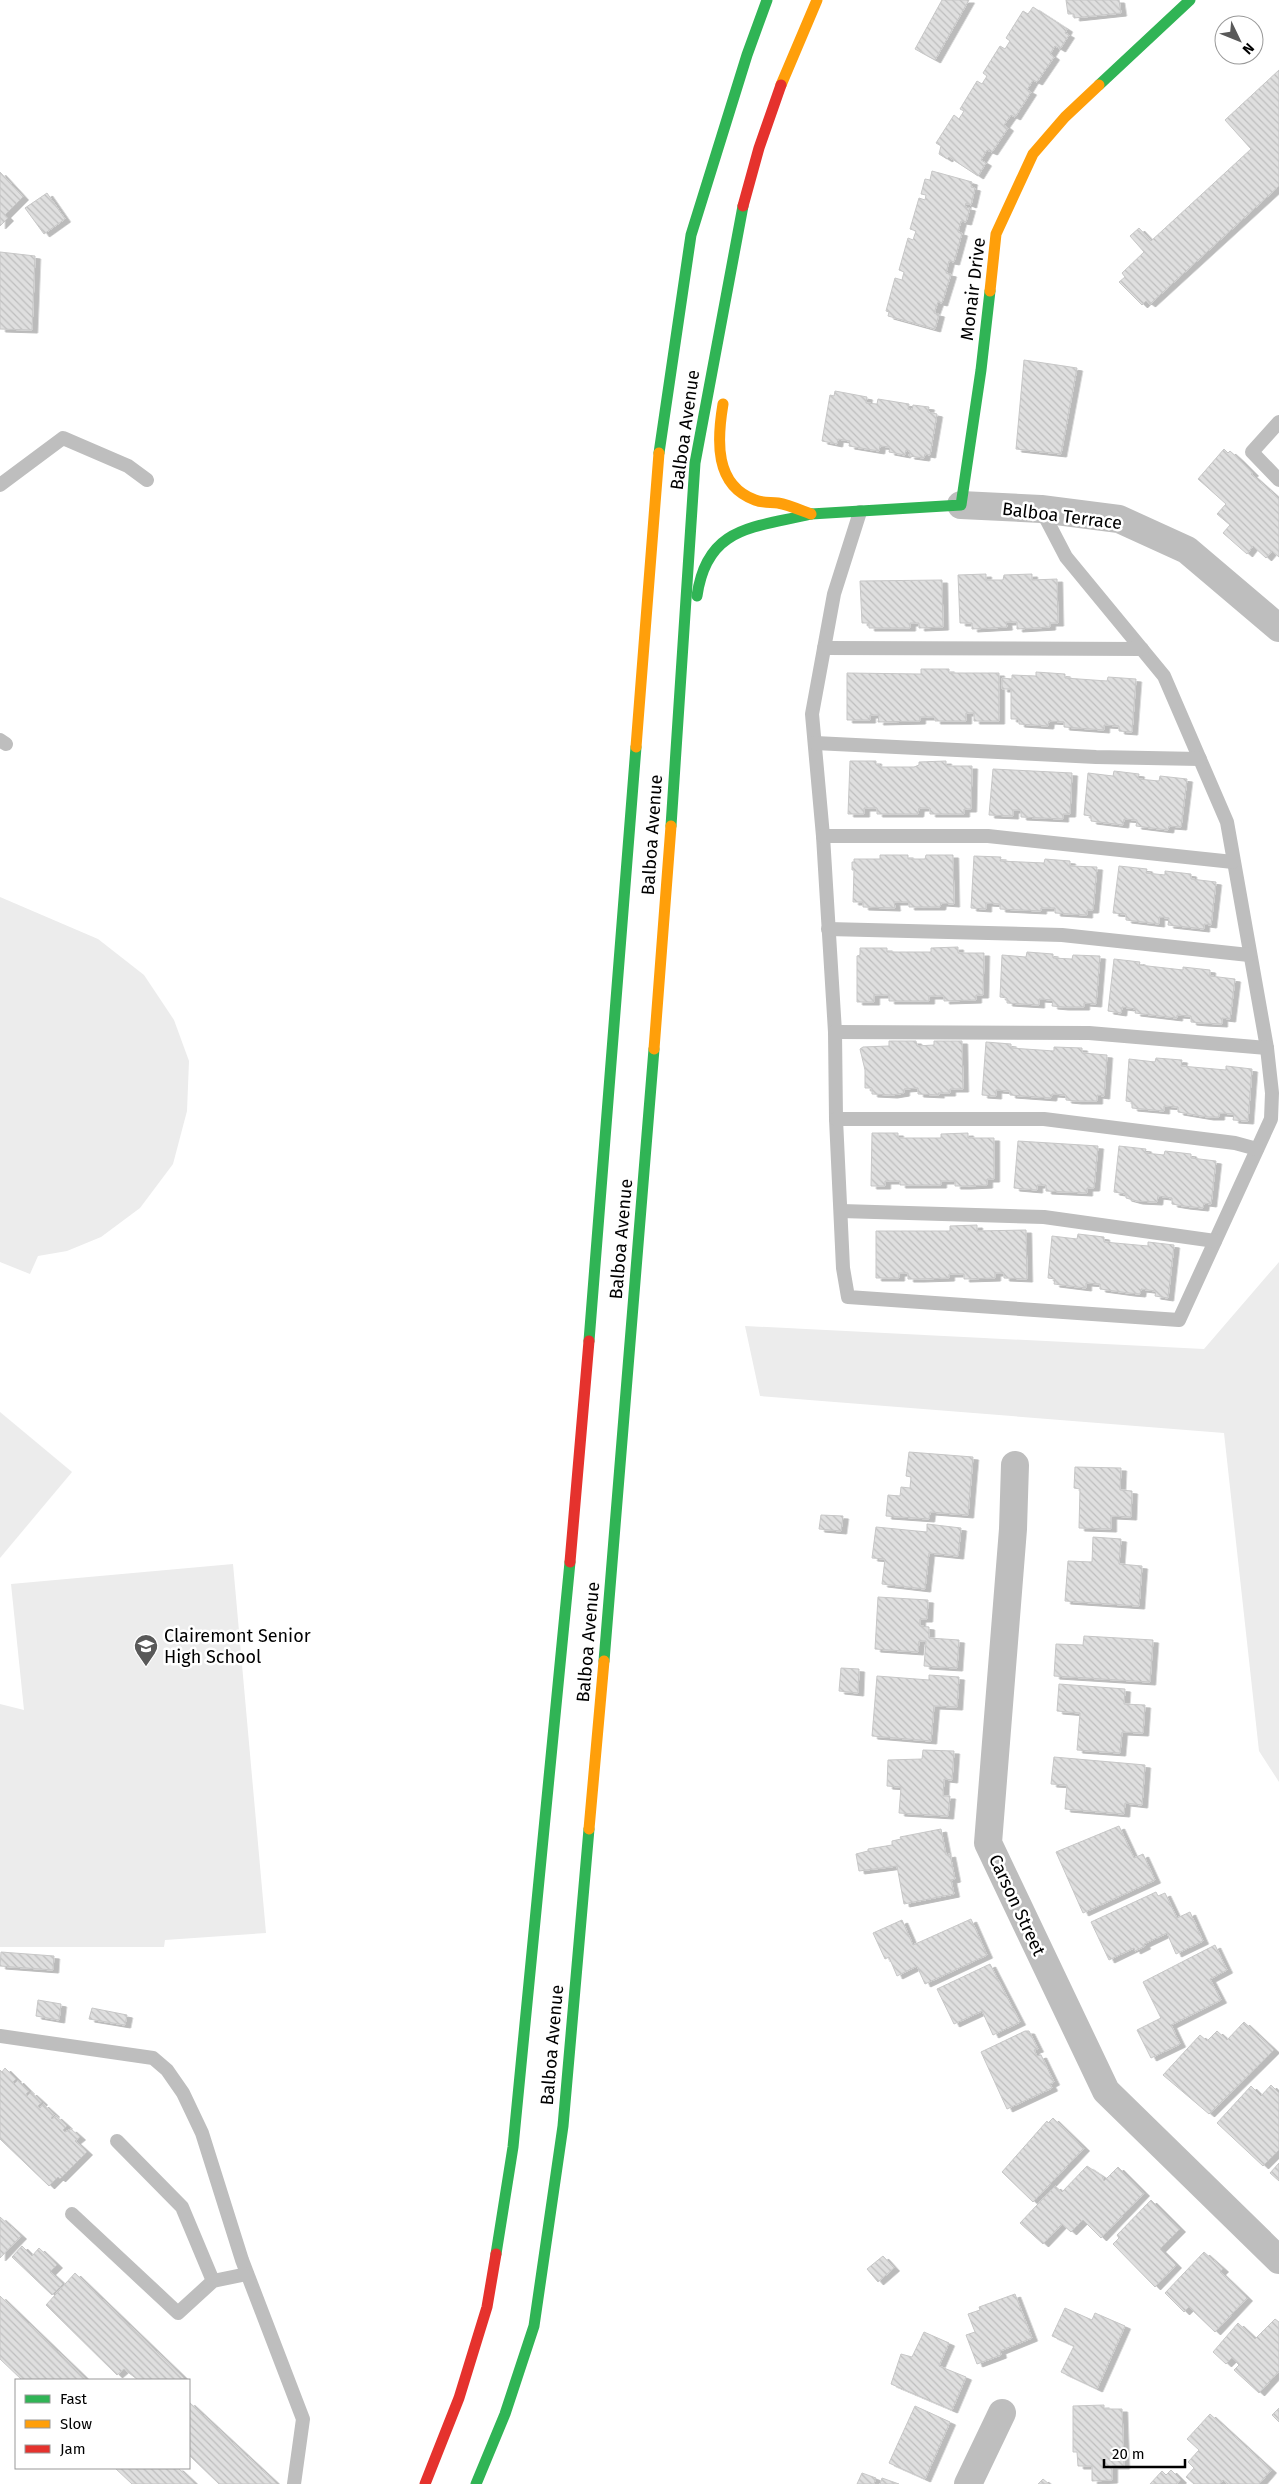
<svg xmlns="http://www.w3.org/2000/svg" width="1279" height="2484" viewBox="0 0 1279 2484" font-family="'Fira Sans',sans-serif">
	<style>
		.green { fill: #ececec }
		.building { fill: url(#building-back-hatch); stroke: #c7c7c7; filter: url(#shadow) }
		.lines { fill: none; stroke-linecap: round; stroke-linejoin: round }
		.lane { stroke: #bebebe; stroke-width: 14 }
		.street { stroke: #bebebe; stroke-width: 28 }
		.fast { stroke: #30b455; stroke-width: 11 }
		.slow { stroke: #ff9f0a; stroke-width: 11 }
		.jam { stroke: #e5322d; stroke-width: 11 }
		.labels { text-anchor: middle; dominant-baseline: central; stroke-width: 5; stroke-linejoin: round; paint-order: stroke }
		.street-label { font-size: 18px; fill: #000; stroke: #fff }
		.poi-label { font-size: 18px; fill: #000; stroke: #fff; text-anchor: start }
	</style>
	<defs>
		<pattern id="building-back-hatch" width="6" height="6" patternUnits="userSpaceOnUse" patternTransform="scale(1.25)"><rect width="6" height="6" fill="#dfdfdf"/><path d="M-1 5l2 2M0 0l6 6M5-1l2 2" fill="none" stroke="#bebebe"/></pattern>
		<filter id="shadow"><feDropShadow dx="5.5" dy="3" stdDeviation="0" flood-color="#0004"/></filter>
	</defs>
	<rect width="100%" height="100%" fill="#fff"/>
	<g class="green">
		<polygon points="0,897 98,939 144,975 174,1020 189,1061 187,1111 173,1164 140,1208 101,1237 67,1251 38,1256 30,1274 0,1262"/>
		<polygon points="1279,1262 1279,1782 1259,1751 1224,1433 760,1396 745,1326 1204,1349"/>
		<polygon points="0,1412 72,1472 0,1558"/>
		<polygon points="233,1564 266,1933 165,1940 164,1947 0,1947 0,1704 24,1710 11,1584"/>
	</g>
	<g class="building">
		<polygon points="942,0 969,0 935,60 915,49"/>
		<polygon points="1066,0 1119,0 1121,13 1074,18 1074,14 1068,14"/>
		<polygon points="1033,7 1067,29 1065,33 1069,35 1060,49 1055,46 1050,54 1054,57 1037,82 1033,80 1027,90 1031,92 1015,117 1011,115 1004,125 1008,128 992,152 987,150 981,160 986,163 978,176 949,157 947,159 939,154 941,146 936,143 954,115 959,119 964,111 960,109 977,81 982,84 987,76 983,73 1000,46 1005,49 1010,41 1006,38 1023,11 1028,14"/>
		<polygon points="1279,70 1279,186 1150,304 1146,301 1142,305 1119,282 1125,277 1122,273 1144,252 1130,236 1139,228 1151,241 1251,149 1225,120"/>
		<polygon points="932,171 972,182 971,187 975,188 971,205 966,203 965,207 970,208 966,222 961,221 958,232 962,233 954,262 949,261 946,273 951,274 942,303 938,302 934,313 939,314 935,329 888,316 889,312 886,311 895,278 902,280 904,272 899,270 908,238 913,240 916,231 910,229 919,198 925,200 926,195 921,194 925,179 930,180"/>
		<polygon points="0,172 23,197 5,215 8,218 0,226"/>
		<polygon points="47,193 65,219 44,234 25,208"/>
		<polygon points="0,252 35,256 32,330 0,329"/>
		<polygon points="1024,360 1077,368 1061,454 1016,449"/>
		<polygon points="835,391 867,397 866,403 877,404 878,399 909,404 908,409 912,410 913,405 929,407 928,412 937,414 930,455 925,454 924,458 909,456 910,451 906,450 905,455 889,452 890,447 880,446 879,451 849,446 850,441 838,439 837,444 822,441 830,395 834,396"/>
		<polygon points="1224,449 1228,453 1230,451 1239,459 1253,473 1251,474 1279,499 1279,557 1272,551 1266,558 1253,546 1247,554 1223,533 1230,525 1217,514 1226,504 1198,479"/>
		<polygon points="986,574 986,580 1003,580 1004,575 1032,574 1032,580 1057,579 1058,623 1050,623 1050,627 1017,629 1017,622 1006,622 1007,627 972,629 972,623 960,623 958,575"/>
		<polygon points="942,580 943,627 919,628 919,623 910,623 910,628 869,628 869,623 862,623 860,581"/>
		<polygon points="921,669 949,669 949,673 999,673 999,721 974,721 974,713 966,713 966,721 935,721 935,717 920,717 920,721 878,722 879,715 870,715 870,720 847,720 847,673 921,674"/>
		<polygon points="1036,672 1065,674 1065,678 1107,681 1108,677 1136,679 1132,732 1119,731 1119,726 1104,725 1104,730 1064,727 1064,722 1049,721 1048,726 1019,724 1019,719 1011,719 1011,689 1002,689 1002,678 1012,679 1012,675 1036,676"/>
		<polygon points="850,761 876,761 876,765 880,765 880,767 914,767 919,765 919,762 946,761 946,766 972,766 971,809 964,809 964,814 930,814 930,808 919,808 918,814 877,814 877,808 864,808 864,814 848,814"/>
		<polygon points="993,769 1072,773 1070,814 1063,814 1063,819 1021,817 1021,810 1013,810 1013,816 989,815"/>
		<polygon points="1114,771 1139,774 1138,779 1159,781 1160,776 1187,779 1181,827 1169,826 1168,830 1136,826 1137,820 1124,819 1123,825 1091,821 1091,816 1084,815 1088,773 1113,776"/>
		<polygon points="880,855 908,855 908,859 925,859 926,855 953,855 954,904 941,903 940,907 909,907 909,902 894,902 895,908 863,907 863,902 853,902 854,870 852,870 852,862 854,862 854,859 880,859"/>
		<polygon points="974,856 1001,857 1000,861 1044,863 1045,859 1070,861 1070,866 1097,867 1093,910 1087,910 1087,915 1055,913 1055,908 1041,908 1041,911 1000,909 1000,904 986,903 986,909 971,908"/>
		<polygon points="1119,866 1147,869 1146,873 1165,875 1165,871 1191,874 1191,879 1216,882 1211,925 1204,924 1204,929 1168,925 1169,918 1159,917 1159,924 1126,920 1126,914 1113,913"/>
		<polygon points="958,947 958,953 984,953 983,995 976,995 976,1000 944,1001 944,996 929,996 929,1001 889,1001 889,995 874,995 874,1002 857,1002 857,956 860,955 860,948 887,948 887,952 931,952 931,948"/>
		<polygon points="1027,952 1053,954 1053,958 1072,959 1073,955 1100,956 1096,1004 1084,1003 1084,1007 1063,1007 1052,1006 1053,1000 1039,999 1039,1005 1007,1003 1007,998 1000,997 1002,955 1026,957"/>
		<polygon points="1114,959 1140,962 1139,965 1183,970 1183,967 1210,970 1210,976 1235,979 1230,1019 1222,1018 1222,1024 1202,1023 1191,1022 1191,1016 1177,1015 1177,1018 1135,1013 1136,1009 1122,1007 1121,1013 1108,1011"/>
		<polygon points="889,1041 916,1041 917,1046 934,1045 934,1041 962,1041 963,1089 950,1089 950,1093 938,1093 939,1095 918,1094 918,1088 904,1089 904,1093 892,1095 872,1094 872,1088 865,1088 865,1070 860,1049 863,1047 889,1046"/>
		<polygon points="986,1042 1011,1044 1011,1048 1054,1051 1054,1047 1082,1048 1082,1053 1107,1055 1104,1096 1097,1095 1097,1101 1076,1101 1066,1100 1066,1095 1052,1094 1051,1098 1010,1095 1010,1091 996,1090 996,1096 982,1095"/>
		<polygon points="1156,1058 1182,1060 1181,1066 1226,1070 1226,1066 1252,1069 1248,1121 1233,1120 1234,1114 1219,1113 1219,1117 1208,1117 1178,1112 1178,1107 1164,1106 1164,1111 1132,1108 1132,1102 1126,1101 1129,1059 1155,1062"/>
		<polygon points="872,1133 898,1133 898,1138 941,1138 941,1134 968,1133 968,1138 994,1138 994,1179 987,1179 987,1185 966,1186 955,1186 955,1181 941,1181 941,1185 900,1185 900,1181 885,1181 885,1186 871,1186"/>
		<polygon points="1018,1141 1098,1146 1094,1188 1087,1188 1087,1193 1046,1191 1046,1185 1037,1185 1037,1190 1014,1188"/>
		<polygon points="1119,1146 1146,1149 1145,1153 1164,1155 1165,1151 1191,1154 1191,1158 1216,1161 1211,1204 1204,1203 1203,1208 1184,1206 1172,1204 1172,1198 1158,1196 1157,1202 1137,1201 1126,1198 1126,1194 1114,1192"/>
		<polygon points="977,1225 977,1231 1026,1230 1027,1279 1004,1278 1004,1273 995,1273 995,1278 964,1279 964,1274 949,1274 949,1278 919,1279 908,1279 908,1273 899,1273 899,1278 876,1278 876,1231 950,1231 950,1226"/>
		<polygon points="1078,1234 1104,1237 1104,1242 1148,1246 1148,1242 1174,1245 1168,1298 1155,1296 1156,1291 1141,1289 1140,1294 1129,1293 1100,1289 1100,1284 1086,1283 1086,1288 1054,1284 1055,1279 1048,1278 1052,1236 1077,1239"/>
		<polygon points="909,1452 973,1457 968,1515 930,1512 929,1519 886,1516 888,1495 900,1496 901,1487 910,1488 911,1477 906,1476"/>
		<polygon points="1075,1467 1121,1468 1120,1490 1132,1491 1131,1517 1111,1516 1111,1529 1079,1528 1080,1489 1074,1488"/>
		<polygon points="821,1515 843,1516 841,1531 819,1529"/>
		<polygon points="927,1524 961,1528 958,1556 929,1553 925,1589 882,1584 885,1559 872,1558 876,1527 927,1532"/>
		<polygon points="1093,1537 1121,1539 1119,1564 1142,1566 1139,1606 1065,1601 1068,1561 1092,1562"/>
		<polygon points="878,1597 928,1600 927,1619 920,1619 920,1626 929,1627 929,1638 959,1640 957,1668 924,1666 926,1641 919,1641 918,1652 875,1649"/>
		<polygon points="1084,1636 1153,1640 1150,1682 1054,1676 1056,1644 1083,1645"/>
		<polygon points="841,1668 859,1669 858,1693 839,1691"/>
		<polygon points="929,1675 959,1677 957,1707 934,1706 931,1741 872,1736 877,1676 929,1680"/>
		<polygon points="1059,1684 1125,1689 1124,1704 1145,1705 1143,1733 1122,1732 1120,1753 1077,1750 1080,1713 1057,1711"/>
		<polygon points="923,1750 954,1751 952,1780 944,1779 943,1796 950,1796 948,1816 899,1813 901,1787 887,1786 888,1760 922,1759"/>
		<polygon points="1054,1757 1145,1765 1142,1805 1125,1803 1124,1814 1065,1809 1067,1785 1051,1784"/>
		<polygon points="1119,1826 1134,1858 1143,1854 1155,1880 1083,1913 1056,1852"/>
		<polygon points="941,1829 946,1855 950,1854 955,1879 951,1880 954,1894 904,1904 897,1866 859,1871 856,1854 868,1851 868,1849 892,1845 892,1841 901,1839 900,1837"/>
		<polygon points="1156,1892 1158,1896 1165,1893 1177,1918 1190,1912 1203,1941 1176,1954 1167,1933 1144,1944 1145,1946 1135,1951 1134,1948 1109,1960 1091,1922"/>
		<polygon points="971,1919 987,1955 925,1984 917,1966 897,1976 889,1957 885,1959 873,1933 902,1920 913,1945"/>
		<polygon points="1215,1945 1227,1970 1210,1979 1221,2000 1171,2025 1180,2044 1151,2058 1137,2030 1161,2018 1143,1982"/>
		<polygon points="1,1952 54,1956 53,1970 0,1966"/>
		<polygon points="990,1964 1020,2022 993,2035 982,2011 954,2024 937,1989"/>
		<polygon points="38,2000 61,2004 59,2020 36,2016"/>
		<polygon points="92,2008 127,2015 125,2025 89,2019"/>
		<polygon points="1244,2022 1274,2050 1209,2114 1163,2075 1200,2035 1207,2041 1217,2031 1227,2040"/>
		<polygon points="1025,2031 1029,2031 1038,2049 1034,2050 1037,2056 1041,2055 1054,2082 1050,2084 1052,2088 1007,2109 981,2052"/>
		<polygon points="5,2068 16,2079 13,2082 14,2084 18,2080 29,2091 26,2094 27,2096 31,2092 42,2102 38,2106 40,2108 43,2104 54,2114 51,2118 52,2119 56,2116 67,2126 63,2130 65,2132 71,2129 80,2137 75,2141 87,2152 60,2179 58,2177 49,2186 0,2139 0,2070 2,2072"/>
		<polygon points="1271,2085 1279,2093 1279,2150 1263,2166 1217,2123 1251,2086 1261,2096"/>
		<polygon points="1053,2118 1084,2148 1033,2202 1002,2172 1047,2121 1048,2123"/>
		<polygon points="1279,2163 1279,2181 1270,2173"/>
		<polygon points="1087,2166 1102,2176 1104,2181 1118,2167 1144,2193 1101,2238 1083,2220 1071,2232 1062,2224 1043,2244 1020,2223 1055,2186 1062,2192"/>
		<polygon points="1151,2200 1180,2229 1160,2249 1176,2265 1155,2287 1113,2244 1119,2238 1117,2235"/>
		<polygon points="0,2217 21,2236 0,2258"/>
		<polygon points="22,2246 32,2256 39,2248 57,2265 50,2272 63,2284 52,2295 12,2257"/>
		<polygon points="1204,2252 1223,2269 1220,2272 1247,2298 1215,2332 1189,2307 1184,2312 1165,2293"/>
		<polygon points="883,2256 894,2268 878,2282 867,2269"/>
		<polygon points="75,2273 184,2378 181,2380 138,2380 124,2369 117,2375 46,2305"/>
		<polygon points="1015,2294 1032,2338 1000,2351 1001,2355 977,2364 966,2335 975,2332 968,2314 980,2310 979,2307"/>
		<polygon points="0,2296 86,2379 87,2380 22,2380 0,2359"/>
		<polygon points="1065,2308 1092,2320 1095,2313 1125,2326 1097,2389 1061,2372 1074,2346 1052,2336"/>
		<polygon points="1275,2319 1279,2322 1279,2371 1259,2393 1234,2370 1239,2365 1232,2358 1226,2364 1213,2352 1238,2323 1255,2339"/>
		<polygon points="924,2332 949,2343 939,2366 966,2377 952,2410 891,2384 901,2354 912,2357"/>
		<polygon points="189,2402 277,2484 219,2484 189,2455"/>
		<polygon points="1104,2405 1104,2409 1122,2409 1124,2466 1112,2466 1112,2480 1092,2481 1092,2466 1078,2466 1077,2452 1073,2452 1073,2406"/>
		<polygon points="915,2406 950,2422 925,2479 889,2463"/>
		<polygon points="1279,2408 1279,2422 1272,2415"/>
		<polygon points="1210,2414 1271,2470 1259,2484 1228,2484 1223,2480 1220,2484 1194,2484 1186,2477 1194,2468 1188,2462 1199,2450 1187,2439"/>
		<polygon points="115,2468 178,2468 195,2484 132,2484"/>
		<polygon points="1171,2470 1181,2480 1176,2484 1150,2484 1162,2471 1166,2475"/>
		<polygon points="862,2473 876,2478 874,2484 857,2484"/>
		<polygon points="882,2478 899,2484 880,2484"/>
		<polygon points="1043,2479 1049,2484 1038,2484"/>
	</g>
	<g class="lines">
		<g class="lane">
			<polyline points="1279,422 1252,452 1279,480"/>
			<polyline points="0,485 63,438 128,466 147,480"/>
			<polyline points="860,512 834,594 812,714 823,836 835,1032 836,1119 843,1268 848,1297 1179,1320 1271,1119 1272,1093 1267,1048 1227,822 1164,676 1066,557 1041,509"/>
			<polyline points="824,648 1142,649"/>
			<polyline points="0,740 6,744"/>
			<polyline points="815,743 1096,757 1200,759"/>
			<polyline points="823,836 988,836 1233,862"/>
			<polyline points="828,929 1062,935 1249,955"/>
			<polyline points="835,1032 1089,1033 1267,1048"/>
			<polyline points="836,1119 1044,1119 1235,1143 1257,1149"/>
			<polyline points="841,1211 1044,1217 1215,1241"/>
			<polyline points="0,2036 153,2058 167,2070 183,2093 202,2133 242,2260 303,2419 294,2484"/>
			<polyline points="117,2141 182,2207 213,2281"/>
			<polyline points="72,2214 178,2313 213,2281 247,2274"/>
		</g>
		<g class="street">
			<polyline points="961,505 1041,509 1119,519 1187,550 1279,628"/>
			<polyline points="1015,1465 1013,1529 988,1843 1106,2091 1279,2260"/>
			<polyline points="968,2484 1002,2413"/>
		</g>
		<g class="fast">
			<polyline points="1099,85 1190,0"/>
			<polyline points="659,453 691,235 747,55 767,0"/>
			<polyline points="811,514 961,505 981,370 990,291"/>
			<path d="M 697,596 C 707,525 755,528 811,514"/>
			<polyline points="671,826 695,463 743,206"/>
			<polyline points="589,1341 636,747"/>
			<polyline points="604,1661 654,1049"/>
			<polyline points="496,2254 513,2147 570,1562"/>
			<polyline points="476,2484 505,2414 534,2326 563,2126 589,1829"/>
		</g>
		<g class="slow">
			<polyline points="781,85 817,0"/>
			<polyline points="990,291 996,234 1033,154 1065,117 1099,85"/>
			<path d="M 723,404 C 717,440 714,485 755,500 C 763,503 770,502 778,503 C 789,505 800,510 811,514"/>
			<polyline points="636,747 659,453"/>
			<polyline points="654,1049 671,826"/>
			<polyline points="589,1829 604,1661"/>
		</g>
		<g class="jam">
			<polyline points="743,206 759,148 781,85"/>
			<polyline points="570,1562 589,1341"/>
			<polyline points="425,2484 459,2398 487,2307 496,2254"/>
		</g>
	</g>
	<defs>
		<g id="school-pin" transform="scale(1.25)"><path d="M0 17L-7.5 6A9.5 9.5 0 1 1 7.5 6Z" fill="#595959" stroke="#fff"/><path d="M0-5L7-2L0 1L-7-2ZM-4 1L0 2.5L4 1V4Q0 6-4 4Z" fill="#fff"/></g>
	</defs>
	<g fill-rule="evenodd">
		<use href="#school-pin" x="146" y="1646"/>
	</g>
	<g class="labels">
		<g class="street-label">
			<text transform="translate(973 289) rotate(-83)">Monair Drive</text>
			<text transform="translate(685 430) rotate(-82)">Balboa Avenue</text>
			<text transform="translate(1062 516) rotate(7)">Balboa Terrace</text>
			<text transform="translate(652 835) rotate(-86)">Balboa Avenue</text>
			<text transform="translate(621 1239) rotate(-85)">Balboa Avenue</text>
			<text transform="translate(588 1642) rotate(-85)">Balboa Avenue</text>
			<text transform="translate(1017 1905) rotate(65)">Carson Street</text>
			<text transform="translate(552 2045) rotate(-85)">Balboa Avenue</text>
		</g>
		<g class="poi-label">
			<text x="164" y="1636">Clairemont Senior<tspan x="164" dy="21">High School</tspan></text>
		</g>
	</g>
	<rect x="15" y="2379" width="175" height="90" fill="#ffffff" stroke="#999999"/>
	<rect x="25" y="2395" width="25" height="8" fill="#30b455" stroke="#999999"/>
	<text x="60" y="2404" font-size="15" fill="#000000">Fast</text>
	<rect x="25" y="2420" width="25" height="8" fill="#ff9f0a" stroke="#999999"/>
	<text x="60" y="2429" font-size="15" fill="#000000">Slow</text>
	<rect x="25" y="2445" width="25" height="8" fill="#e5322d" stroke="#999999"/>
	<text x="60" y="2454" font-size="15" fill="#000000">Jam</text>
	<g transform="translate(1239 40) rotate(133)"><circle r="24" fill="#ffffff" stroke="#999999"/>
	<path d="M0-4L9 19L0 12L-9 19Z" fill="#595959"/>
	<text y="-8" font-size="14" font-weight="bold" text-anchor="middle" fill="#000000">N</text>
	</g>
	<path d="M1104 2459v8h81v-8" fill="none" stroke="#000000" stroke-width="2.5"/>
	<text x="1112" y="2459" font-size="15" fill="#000000" stroke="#ffffff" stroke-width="4" paint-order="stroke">20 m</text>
</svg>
